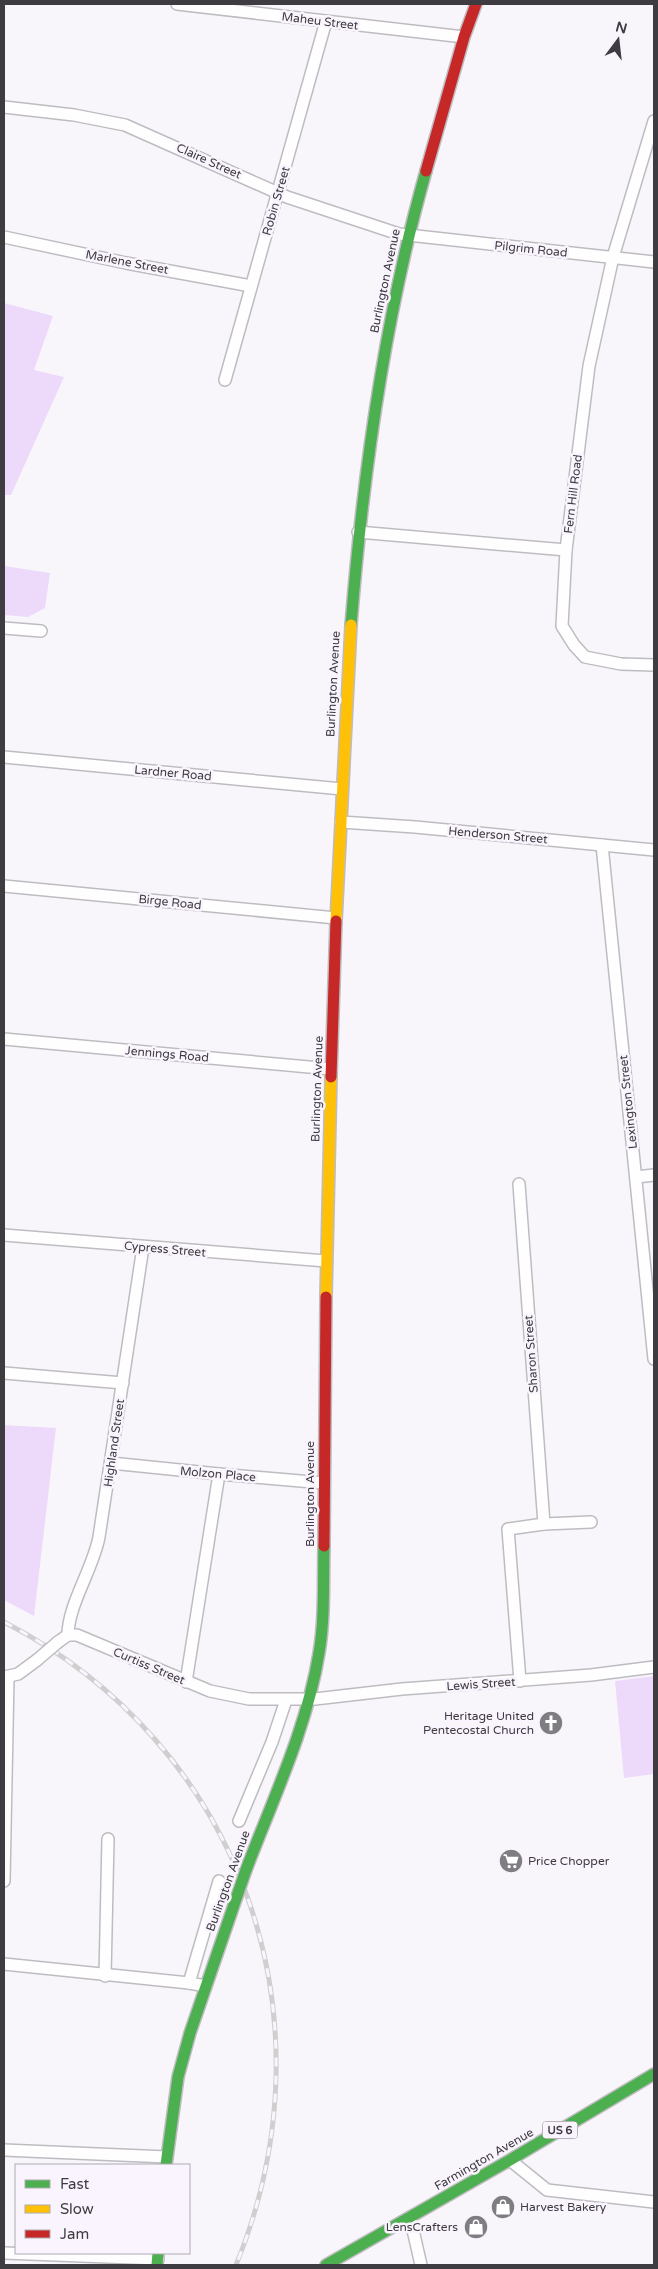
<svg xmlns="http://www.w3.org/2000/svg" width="658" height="2269" viewBox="0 0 658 2269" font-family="'Varela Round',sans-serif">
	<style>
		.green { fill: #eddafb }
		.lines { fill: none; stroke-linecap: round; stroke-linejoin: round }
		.street-casing { stroke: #bfbcc1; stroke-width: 14 }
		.fast-casing { stroke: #bfbcc1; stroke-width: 14 }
		.slow-casing { stroke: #bfbcc1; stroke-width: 14 }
		.jam-casing { stroke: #bfbcc1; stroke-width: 14 }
		.street { stroke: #fefefe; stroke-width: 11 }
		.fast { stroke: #4caf50; stroke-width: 11 }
		.slow { stroke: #ffc107; stroke-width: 11 }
		.jam { stroke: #c62828; stroke-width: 11 }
		.rail-casing { stroke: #cfcfd0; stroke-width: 5 }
		.rail { stroke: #f9f4fd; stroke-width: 3; stroke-dasharray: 9; stroke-linecap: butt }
		.street-bridge-casing { stroke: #bfbcc1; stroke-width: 14; stroke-linecap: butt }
		.fast-bridge-casing { stroke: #bfbcc1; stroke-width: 14; stroke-linecap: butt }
		.street-bridge { stroke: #fefefe; stroke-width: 11 }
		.fast-bridge { stroke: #4caf50; stroke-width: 11 }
		.labels { text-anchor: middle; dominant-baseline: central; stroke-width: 5; stroke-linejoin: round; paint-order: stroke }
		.shield { fill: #f9f4fd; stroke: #767279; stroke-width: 1 }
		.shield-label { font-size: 11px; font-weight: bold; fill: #3e3b41 }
		.street-label { font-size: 12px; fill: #3e3b41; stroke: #f9f4fd }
		.poi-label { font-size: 12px; fill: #3e3b41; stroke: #f9f4fd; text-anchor: end }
	</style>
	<rect width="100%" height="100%" fill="#f9f6fb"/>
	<g class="green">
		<polygon points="4,303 53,316 34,370 64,377 11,495 4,495"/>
		<polygon points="4,566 50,573 45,608 28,617 4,615"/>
		<polygon points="4,1425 56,1428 34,1616 4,1600"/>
		<polygon points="654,1676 654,1774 624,1778 615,1681"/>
	</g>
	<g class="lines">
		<g class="street-casing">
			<g id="street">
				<polyline points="177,4 464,37"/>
				<polyline points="4,107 74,115 125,125 287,197 399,234 654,262"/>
				<polyline points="654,121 613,257 589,366 566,550 562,626 574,645 585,657 621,664 654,665"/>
				<polyline points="4,237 126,263 251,286"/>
				<polyline points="225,380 326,21"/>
				<polyline points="358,532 566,550"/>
				<polyline points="4,628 41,631"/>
				<polyline points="4,757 342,789"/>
				<polyline points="341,822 415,827 654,850"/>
				<polyline points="602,845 654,1359"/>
				<polyline points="4,886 336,918"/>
				<polyline points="4,1039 331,1069"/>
				<polyline points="636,1177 654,1175"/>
				<polyline points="519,1184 544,1524"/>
				<polyline points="4,1235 326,1261"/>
				<polyline points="4,1373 123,1383"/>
				<polyline points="111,1463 219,1474 324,1483"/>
				<path d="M 68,1635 C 68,1605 93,1569 99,1537 L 143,1247"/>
				<polyline points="58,1642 68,1635 77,1635 210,1691 249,1699 315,1699 402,1689 591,1675 654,1667"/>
				<polyline points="4,1677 18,1674 37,1660"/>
				<polyline points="520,1681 508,1529 544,1524 591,1522"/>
				<polyline points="186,1682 219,1474"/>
				<polyline points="239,1821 272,1742 286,1700"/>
				<polyline points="4,1881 8,1677"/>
				<polyline points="4,1964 189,1983 206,1986"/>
				<polyline points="105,1976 108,1839"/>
				<polyline points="189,1983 219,1881"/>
				<polyline points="4,2150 167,2157"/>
				<polyline points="510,2160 547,2190 654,2202"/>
				<polyline points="410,2217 421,2265"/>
				<polyline points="4,2253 158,2259"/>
			</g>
		</g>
		<g class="fast-casing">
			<g id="fast">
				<path d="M 351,625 C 363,473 384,319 426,171"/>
				<path d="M 246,1870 C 273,1799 307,1728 319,1653 C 325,1618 323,1582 324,1546"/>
				<polyline points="166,2165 178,2077 190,2033 237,1896"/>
				<polyline points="157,2265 158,2253"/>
				<polyline points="326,2265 510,2160 654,2074"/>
			</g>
		</g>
		<g class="slow-casing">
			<g id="slow">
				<polyline points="336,921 351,625"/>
				<polyline points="326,1297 331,1077"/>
			</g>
		</g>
		<g class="jam-casing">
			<g id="jam">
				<polyline points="426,171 464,37 476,4"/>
				<polyline points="331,1077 336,921"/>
				<polyline points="324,1546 326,1297"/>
			</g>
		</g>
		<use href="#street" class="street"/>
		<use href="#fast" class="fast"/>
		<use href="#slow" class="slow"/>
		<use href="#jam" class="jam"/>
		<g class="rail-casing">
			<path id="rail" d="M 4,1622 C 243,1745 337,2019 236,2265"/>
		</g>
		<use href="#rail" class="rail"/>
		<g class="street-bridge-casing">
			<polyline id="street-bridge" points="37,1660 58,1642"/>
		</g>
		<g class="fast-bridge-casing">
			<polyline id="fast-bridge" points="237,1896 246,1870"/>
		</g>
		<use href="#street-bridge" class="street-bridge"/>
		<use href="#fast-bridge" class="fast-bridge"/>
	</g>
	<defs>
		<g id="church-disc" transform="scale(1.25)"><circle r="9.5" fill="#7f7c82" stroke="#f9f4fd"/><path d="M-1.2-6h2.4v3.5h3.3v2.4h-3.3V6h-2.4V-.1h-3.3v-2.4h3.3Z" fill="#fff"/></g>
		<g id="supermarket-disc" transform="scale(1.25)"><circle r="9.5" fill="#7f7c82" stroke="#f9f4fd"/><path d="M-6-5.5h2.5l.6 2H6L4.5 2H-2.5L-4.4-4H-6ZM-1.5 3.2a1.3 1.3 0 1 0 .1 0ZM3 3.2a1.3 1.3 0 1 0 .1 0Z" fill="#fff"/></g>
		<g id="shop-disc" transform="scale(1.25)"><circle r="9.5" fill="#7f7c82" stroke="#f9f4fd"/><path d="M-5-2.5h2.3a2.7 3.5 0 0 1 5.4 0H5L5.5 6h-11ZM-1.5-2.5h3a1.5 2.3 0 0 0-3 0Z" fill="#fff"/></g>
	</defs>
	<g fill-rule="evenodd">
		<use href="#church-disc" x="551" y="1723"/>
		<use href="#supermarket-disc" x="511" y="1861"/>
		<use href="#shop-disc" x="503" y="2207"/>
		<use href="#shop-disc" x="476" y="2227"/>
	</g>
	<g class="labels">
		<rect class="shield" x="542.5" y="2121.5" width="35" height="17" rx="4"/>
		<g class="shield-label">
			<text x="560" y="2130">US 6</text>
		</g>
		<g class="street-label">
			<text transform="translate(320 21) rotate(7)">Maheu Street</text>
			<text transform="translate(209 161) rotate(24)">Claire Street</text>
			<text transform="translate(276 201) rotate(-74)">Robin Street</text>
			<text transform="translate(531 249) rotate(6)">Pilgrim Road</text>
			<text transform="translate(127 262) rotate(11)">Marlene Street</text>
			<text transform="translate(385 281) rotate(-78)">Burlington Avenue</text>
			<text transform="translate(573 494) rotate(-83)">Fern Hill Road</text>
			<text transform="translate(333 684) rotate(-87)">Burlington Avenue</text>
			<text transform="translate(173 773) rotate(5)">Lardner Road</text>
			<text transform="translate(498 835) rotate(5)">Henderson Street</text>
			<text transform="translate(170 902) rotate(6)">Birge Road</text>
			<text transform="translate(167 1054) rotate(5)">Jennings Road</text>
			<text transform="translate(317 1089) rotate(-88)">Burlington Avenue</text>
			<text transform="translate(628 1102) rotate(-96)">Lexington Street</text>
			<text transform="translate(165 1249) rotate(5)">Cypress Street</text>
			<text transform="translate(531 1354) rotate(-94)">Sharon Street</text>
			<text transform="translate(114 1443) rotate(-82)">Highland Street</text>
			<text transform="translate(218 1474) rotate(5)">Molzon Place</text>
			<text transform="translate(310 1494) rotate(-90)">Burlington Avenue</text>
			<text transform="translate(149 1666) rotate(23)">Curtiss Street</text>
			<text transform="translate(481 1684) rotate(-4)">Lewis Street</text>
			<text transform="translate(228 1881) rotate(-70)">Burlington Avenue</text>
			<text transform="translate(484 2159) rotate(-30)">Farmington Avenue</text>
		</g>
		<g class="poi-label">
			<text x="534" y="1716">Heritage United<tspan x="534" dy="14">Pentecostal Church</tspan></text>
			<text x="528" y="1861" text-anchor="start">Price Chopper</text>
			<text x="520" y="2207" text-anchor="start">Harvest Bakery</text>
			<text x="458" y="2227">LensCrafters</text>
		</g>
	</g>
	<rect width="658" height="2269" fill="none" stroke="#3e3b41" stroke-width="10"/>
	<rect x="15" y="2164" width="175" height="90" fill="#f9f4fd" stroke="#aeaab2"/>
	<rect x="25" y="2180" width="25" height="8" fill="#4caf50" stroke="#aeaab2"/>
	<text x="60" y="2189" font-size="15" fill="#3e3b41">Fast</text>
	<rect x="25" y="2205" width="25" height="8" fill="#ffc107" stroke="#aeaab2"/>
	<text x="60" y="2214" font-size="15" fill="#3e3b41">Slow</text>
	<rect x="25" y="2230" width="25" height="8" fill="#c62828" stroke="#aeaab2"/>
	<text x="60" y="2239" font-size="15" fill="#3e3b41">Jam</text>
	<g transform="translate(618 40) rotate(15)" stroke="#f9f4fd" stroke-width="4" paint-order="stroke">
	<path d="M0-4L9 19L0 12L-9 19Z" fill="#3e3b41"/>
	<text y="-8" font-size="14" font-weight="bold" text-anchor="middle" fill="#3e3b41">N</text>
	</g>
</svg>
